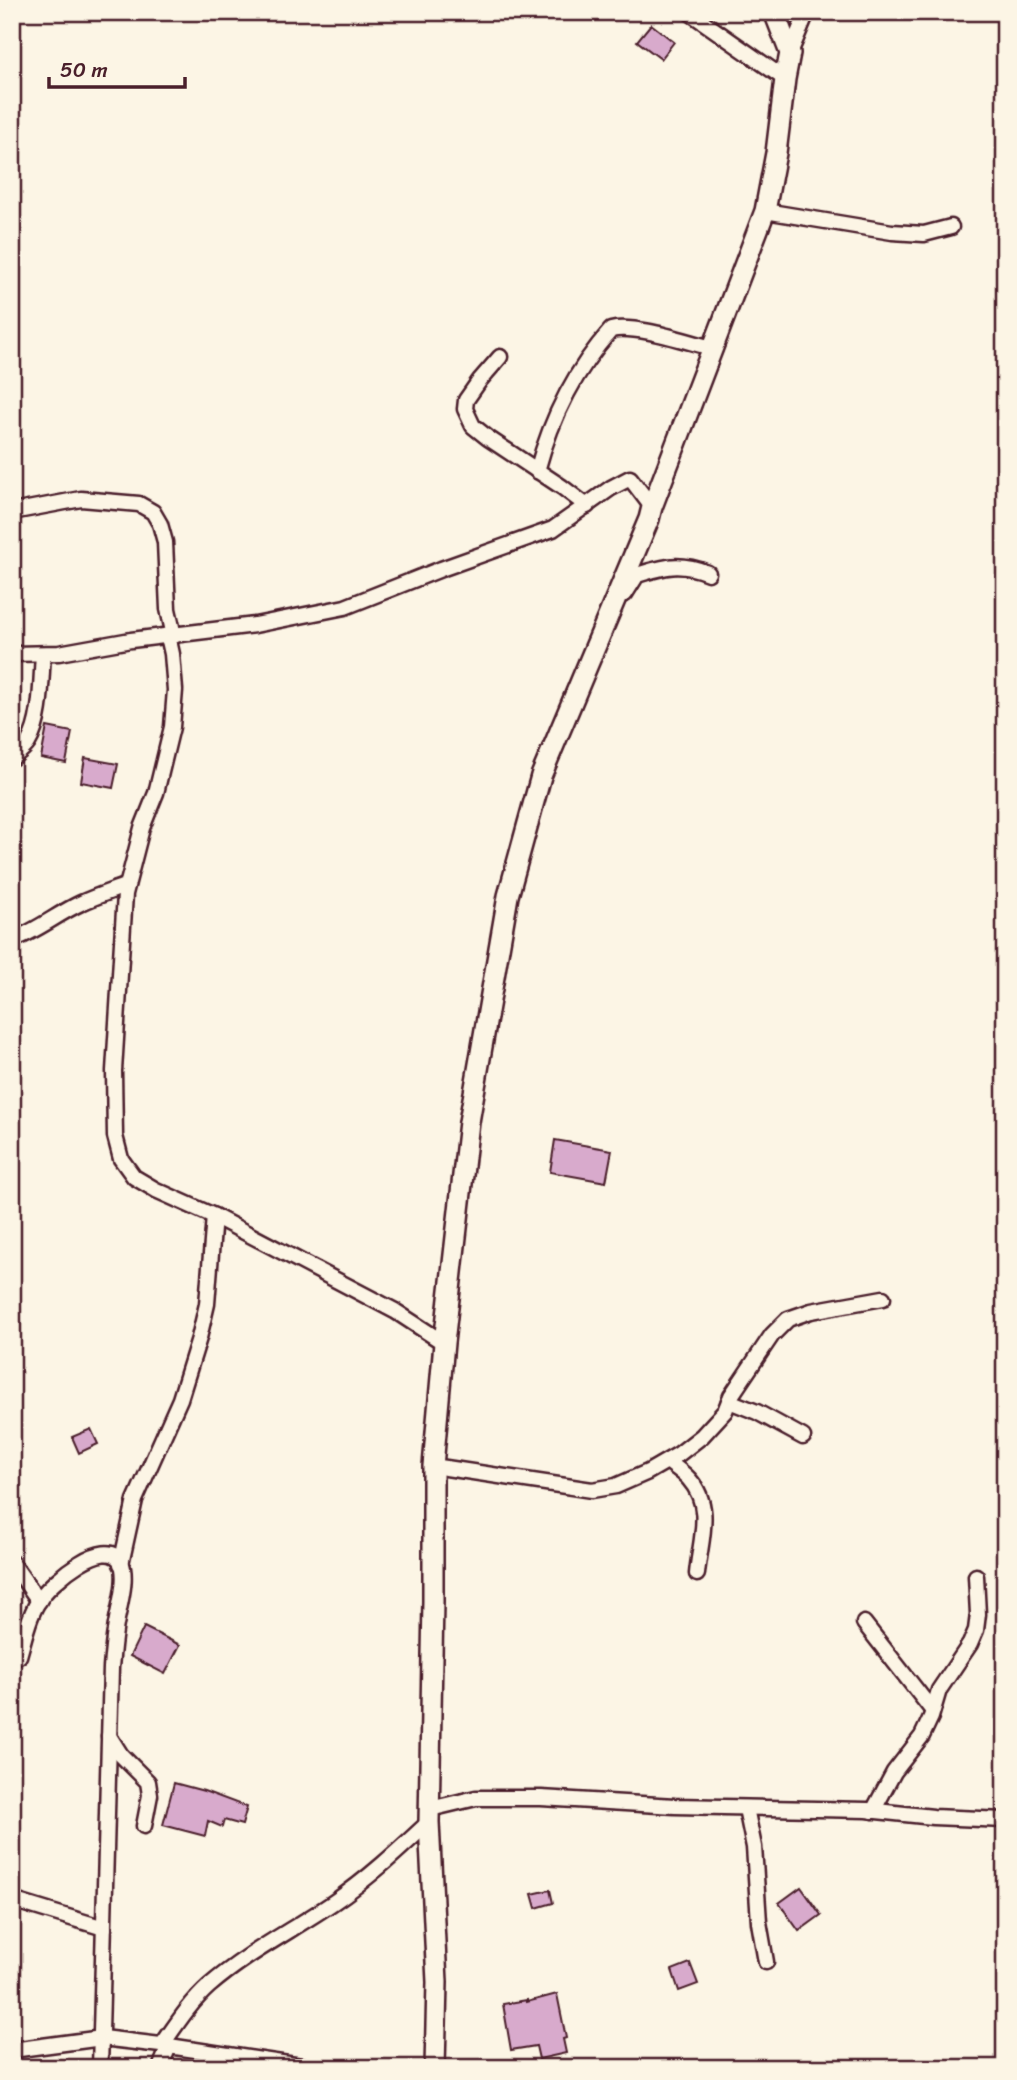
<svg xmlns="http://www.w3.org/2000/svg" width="1017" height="2080" viewBox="0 0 1017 2080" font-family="Sriracha,sans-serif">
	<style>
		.building { fill: #d8aacc; stroke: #4a1f2b; stroke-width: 2 }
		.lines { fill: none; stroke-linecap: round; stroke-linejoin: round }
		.street-casing { stroke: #4a1f2b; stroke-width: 19 }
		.secondary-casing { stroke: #4a1f2b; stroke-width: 24 }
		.street { stroke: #fcf5e5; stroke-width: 14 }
		.secondary { stroke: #fcf5e5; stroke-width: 19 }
	</style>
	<rect width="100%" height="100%" fill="#fcf5e5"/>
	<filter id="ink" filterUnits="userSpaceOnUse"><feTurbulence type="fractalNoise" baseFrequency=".0143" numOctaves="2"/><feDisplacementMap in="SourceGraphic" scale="14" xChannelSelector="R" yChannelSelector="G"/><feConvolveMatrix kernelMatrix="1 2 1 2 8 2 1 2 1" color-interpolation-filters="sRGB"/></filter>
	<g filter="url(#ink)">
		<g class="building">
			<polygon points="651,24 674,42 661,59 637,41"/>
			<polygon points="47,727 72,732 66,763 41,758"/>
			<polygon points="85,758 118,764 113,788 81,782"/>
			<polygon points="555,1140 612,1150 606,1182 550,1172"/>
			<polygon points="91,1429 98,1444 79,1453 72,1437"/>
			<polygon points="144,1627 180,1645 165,1674 130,1656"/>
			<polygon points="174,1783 204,1791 247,1807 242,1825 224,1820 222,1827 208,1821 205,1836 163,1825"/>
			<polygon points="801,1887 821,1915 799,1931 779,1903"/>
			<polygon points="550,1890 553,1903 536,1908 532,1894"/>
			<polygon points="690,1963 698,1984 679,1991 672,1970"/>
			<polygon points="557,1994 566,2038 563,2039 566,2053 539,2059 536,2046 511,2050 503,2004 527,2000 527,2002"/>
		</g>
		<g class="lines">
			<g class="street-casing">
				<g id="street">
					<polyline points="689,12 785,79"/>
					<polyline points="790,53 807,12"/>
					<polyline points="765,211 892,232 924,234 951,227"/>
					<polyline points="500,357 480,380 466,400 465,409 473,426 488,438 562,487 587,506"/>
					<path d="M 537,471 C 551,419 575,370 611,330 C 635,324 687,342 713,348"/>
					<polyline points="12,512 81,499 139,504 153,512 160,524 165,542 168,609 174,636"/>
					<path d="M 625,594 L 637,575 C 665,566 680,562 708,573"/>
					<polyline points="168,636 172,654 175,690 172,727 156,793 142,828 125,894 114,1071 115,1136 121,1159 134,1177 156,1190 214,1216 395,1311 444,1343"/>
					<polyline points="12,654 59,653 131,640 255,625 345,607 441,569 553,529 611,488 630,478 652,507"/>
					<path d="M 12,758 C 18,753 24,749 28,743 C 42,721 41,679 43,654"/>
					<path d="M 12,940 C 37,931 57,914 81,903 C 96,896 112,891 127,885"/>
					<polyline points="729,1401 757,1412 803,1437"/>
					<path d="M 668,1461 C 674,1467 683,1472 689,1479 C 714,1507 700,1540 697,1574"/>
					<polyline points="433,1466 592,1490 616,1486 648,1472 679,1454 702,1436 725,1411 731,1396 772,1335 788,1319 811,1311 883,1298"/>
					<polyline points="12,1563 39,1601"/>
					<polyline points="121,1564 135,1500 180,1399 199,1338 207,1304 214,1216"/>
					<polyline points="864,1623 932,1710"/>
					<path d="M 19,1656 C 25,1636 29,1613 42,1596 C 52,1582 106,1534 121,1562 C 129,1579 117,1612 115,1631 C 113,1643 112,1656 111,1668 L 100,2068"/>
					<polyline points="109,1736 121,1755 148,1782 150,1795 144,1826"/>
					<polyline points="746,1808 754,1847 759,1922 766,1962"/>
					<polyline points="430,1809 476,1798 541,1798 675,1806 867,1810 933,1817 1005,1820"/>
					<polyline points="873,1811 894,1772 922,1736 931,1717 939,1690 970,1644 976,1630 978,1614 976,1576"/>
					<polyline points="12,1900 104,1928"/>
					<path d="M 162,2045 C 176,2025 190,2003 209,1986 C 247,1953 293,1930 334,1902 C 368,1879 399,1850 429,1822"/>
					<polyline points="12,2050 102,2038 169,2046 315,2068"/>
					<polyline points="160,2068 169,2046"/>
				</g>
			</g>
			<g class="secondary-casing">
				<polyline id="secondary" points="435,2068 437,1982 429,1822 433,1601 433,1466 444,1343 469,1122 508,896 541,776 649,519 652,507 765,211 776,153 785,79 790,53 774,12"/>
			</g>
			<use href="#street" class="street"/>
			<use href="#secondary" class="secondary"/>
		</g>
	</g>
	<rect width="1017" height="2080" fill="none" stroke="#fcf5e5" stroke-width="42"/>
	<rect x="21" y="21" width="975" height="2038" fill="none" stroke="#4a1f2b" stroke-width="2.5" filter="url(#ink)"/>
	<path d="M49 77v10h136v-10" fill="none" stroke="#4a1f2b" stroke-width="3.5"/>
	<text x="60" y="77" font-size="21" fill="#4a1f2b" stroke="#fcf5e5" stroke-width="5" paint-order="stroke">50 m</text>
</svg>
